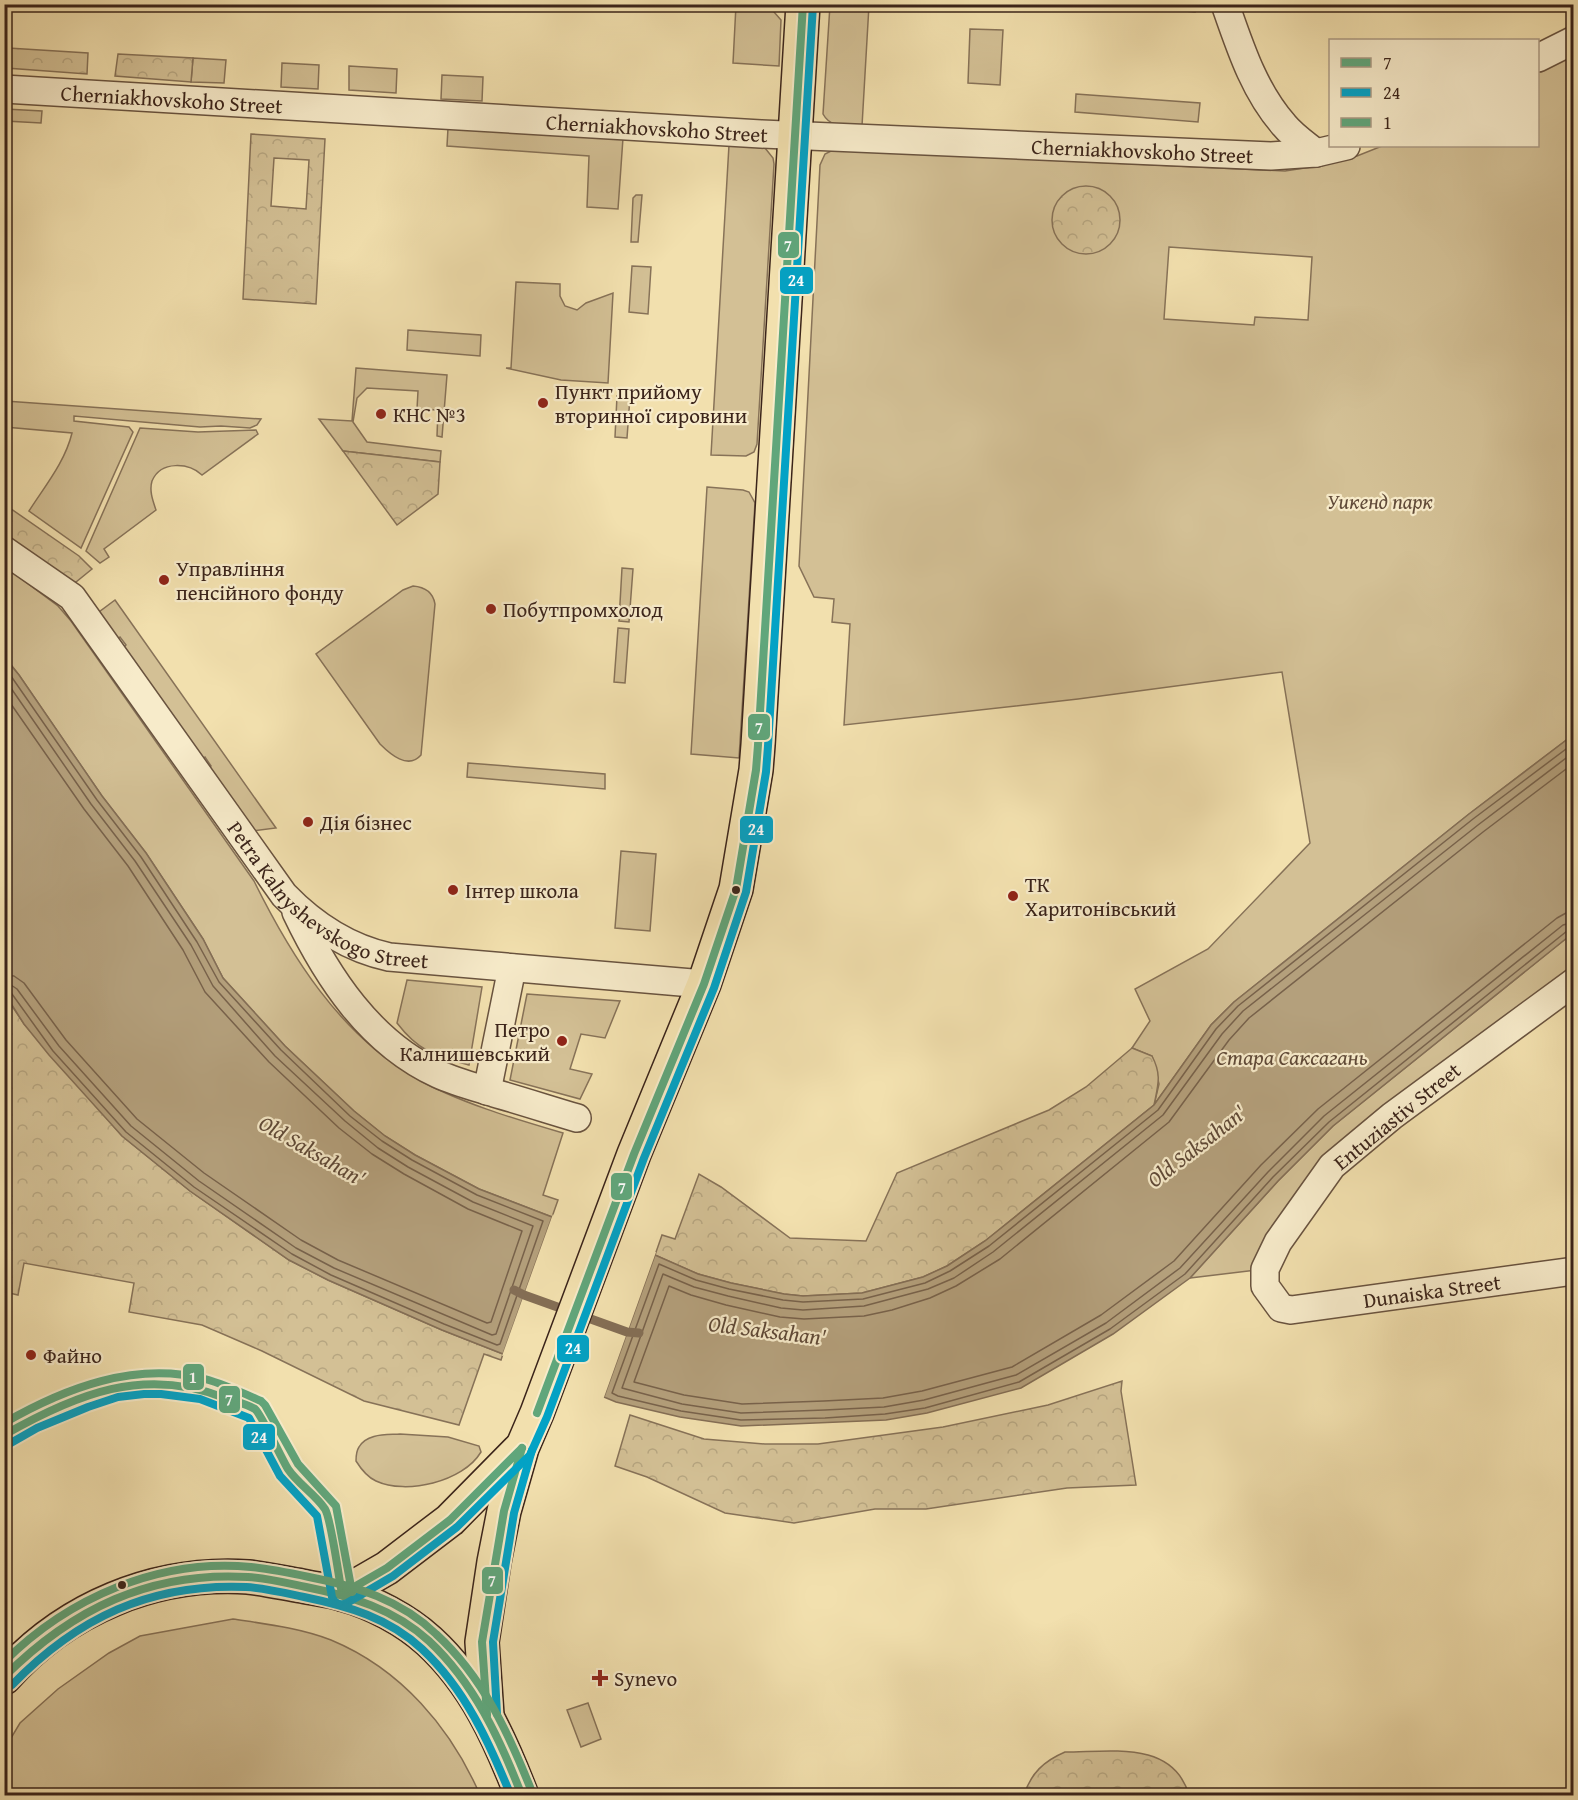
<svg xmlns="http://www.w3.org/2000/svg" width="1578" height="1800" viewBox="0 0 1578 1800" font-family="'Gentium Book Plus',serif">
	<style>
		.green { fill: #d3c095; stroke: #877258; stroke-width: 1.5; fill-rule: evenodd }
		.forest { fill: url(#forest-crowns); stroke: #877258; stroke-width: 1.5; fill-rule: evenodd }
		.water { fill: #b4a07c; stroke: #846e55; stroke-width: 1.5 }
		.pier { fill: #f2e0ae }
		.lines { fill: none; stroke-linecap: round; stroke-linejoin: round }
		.shore { stroke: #78624b; stroke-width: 1.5 }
		.stream { stroke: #846e55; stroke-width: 9 }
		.street-casing { stroke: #69533f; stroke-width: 30 }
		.primary-casing { stroke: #3b241a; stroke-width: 36 }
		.street { stroke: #f7ebca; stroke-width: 27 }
		.primary { stroke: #f2e0ae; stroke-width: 33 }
		.bus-1-casing { stroke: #f7ebca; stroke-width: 12 }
		.bus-2-casing { stroke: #f7ebca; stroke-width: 12 }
		.bus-3-casing { stroke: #f7ebca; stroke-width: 12 }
		.bus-1 { stroke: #60a67b; stroke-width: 8 }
		.bus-2 { stroke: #03a2c5; stroke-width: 8 }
		.bus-3 { stroke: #60a67b; stroke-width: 8 }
		.poi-dot { fill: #8f2418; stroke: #f7ebca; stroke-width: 2 }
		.bus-dot { fill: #3b241a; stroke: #f7ebca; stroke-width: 2 }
		.labels { text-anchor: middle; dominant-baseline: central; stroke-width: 4.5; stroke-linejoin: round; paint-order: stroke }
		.street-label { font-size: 21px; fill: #3b241a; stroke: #f7ebca }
		.poi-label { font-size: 21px; fill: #3b241a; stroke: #f7ebca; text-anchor: start }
		.park-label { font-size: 21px; font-style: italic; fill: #614b39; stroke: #f7ebca }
		.water-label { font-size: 22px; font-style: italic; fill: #5f4937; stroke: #f7ebca }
		.line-badge { stroke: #f7ebca; stroke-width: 2 }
		.badge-label { font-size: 16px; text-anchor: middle; font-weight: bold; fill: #fff }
	</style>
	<defs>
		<pattern id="forest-crowns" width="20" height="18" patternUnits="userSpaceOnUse" patternTransform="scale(1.5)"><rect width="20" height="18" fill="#d3c095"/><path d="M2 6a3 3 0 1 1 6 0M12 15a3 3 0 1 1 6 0" fill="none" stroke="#b6a580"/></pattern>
	</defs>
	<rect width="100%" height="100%" fill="#f2e0ae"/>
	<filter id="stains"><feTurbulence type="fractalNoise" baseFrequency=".00333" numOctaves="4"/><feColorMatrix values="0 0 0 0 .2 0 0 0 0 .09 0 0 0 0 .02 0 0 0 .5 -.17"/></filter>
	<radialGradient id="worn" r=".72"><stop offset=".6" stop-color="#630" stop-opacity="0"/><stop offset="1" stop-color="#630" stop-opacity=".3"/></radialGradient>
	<g class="green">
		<polygon points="736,5 774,5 774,12 781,20 779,66 733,63"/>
		<path d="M 830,5 L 869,5 L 862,126 C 847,125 831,129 823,114 Z"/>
		<polygon points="1115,5 1195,5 1195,12"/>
		<polygon points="970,29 1003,30 1000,85 968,83"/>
		<path d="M 1573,50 L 1573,735 L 1469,814 L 1234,1002 L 1211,1025 L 1154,1105 L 1159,1084 L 1152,1056 L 1132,1048 L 1150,1021 L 1135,989 L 1208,949 L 1310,843 L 1282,672 L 1078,699 L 844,725 L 850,624 L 832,622 L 834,599 L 814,597 L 799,566 L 820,165 L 825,154 L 833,150 L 1285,171 L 1318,166 L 1357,156 L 1382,146 L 1538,146 L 1538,68 ZM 1169,247 L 1312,257 L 1308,320 L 1255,317 L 1254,325 L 1164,319 Z"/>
		<polygon points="193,58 226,60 224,83 191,82"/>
		<polygon points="282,63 319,65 318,89 281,87"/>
		<polygon points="349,66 397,69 396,93 349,90"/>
		<polygon points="442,75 483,77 482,101 441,99"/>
		<polygon points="1076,94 1200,103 1198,122 1075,112"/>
		<polygon points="5,109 42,111 41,123 5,121"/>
		<polygon points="448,128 623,138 618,209 587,207 589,156 447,146"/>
		<polygon points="729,145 765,148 773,158 774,164 757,444 754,452 746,456 711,455"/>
		<polygon points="636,195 642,195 638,242 631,242 633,198"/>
		<polygon points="632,266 651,267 648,314 629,312"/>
		<polygon points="516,282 560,284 560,296 565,306 577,310 586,303 613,293 608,383 561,380 506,368 511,368"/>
		<polygon points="408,330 481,335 480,356 407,350"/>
		<polygon points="356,368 447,375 442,437 437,436 438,410 417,409 418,391 367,388 357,398 353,422 367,442 441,451 440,462 343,451 319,419 352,421"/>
		<polygon points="617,396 630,397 627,438 615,437"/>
		<path d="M 4,401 L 5,401 L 261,419 L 257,425 L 250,428 L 221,426 L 200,427 L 74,416 L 74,421 L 129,427 L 133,432 L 81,548 L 29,511 C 45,486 65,462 72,433 L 5,427 Z"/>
		<path d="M 140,428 L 198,432 L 256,430 L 258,434 L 202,475 C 189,463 161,460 152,481 C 149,491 153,501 156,510 L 104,549 L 109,557 L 100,563 L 86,551 Z"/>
		<polygon points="707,487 743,490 749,492 755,503 739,758 691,754"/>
		<path d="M 4,566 L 58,606 L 71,621 L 254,881 C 291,956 339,1033 414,1077 C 457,1102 515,1119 563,1133 L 543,1195 L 558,1200 L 552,1217 L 479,1189 L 415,1155 L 385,1136 L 354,1111 L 285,1046 L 223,978 L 203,939 L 146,853 L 102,796 L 19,675 L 5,657 Z"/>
		<polygon points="622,568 633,569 629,622 619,621"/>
		<path d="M 413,586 C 425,587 433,592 435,604 L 421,755 C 408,770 390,754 380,744 L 316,654 L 403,590 Z"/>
		<polygon points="115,600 276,828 252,831 209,768 211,766 205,757 202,759 124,647 126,645 120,637 117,639 99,612"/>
		<polygon points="618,628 629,629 625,683 614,682"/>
		<polygon points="468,763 605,774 605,789 467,777"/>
		<polygon points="621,851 656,854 650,931 615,928"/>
		<polygon points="1573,933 1573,982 1332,1166 1265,1269 1190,1278 1278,1181 1333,1126"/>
		<path d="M 407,980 L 482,987 L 469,1065 C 436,1056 419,1052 397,1023 Z"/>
		<polygon points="527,994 620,1001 605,1038 581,1034 570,1069 592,1074 580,1099 510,1080"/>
		<path d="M 400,1434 L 448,1437 L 479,1446 L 481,1452 C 463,1482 406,1495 376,1481 C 367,1477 361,1469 356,1461 C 356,1457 357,1450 359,1447 C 367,1433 387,1435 400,1434 Z"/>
		<path d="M 233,1619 C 266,1624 300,1628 331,1640 C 401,1669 451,1728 480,1795 L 5,1795 L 5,1748 L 20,1723 L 58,1689 L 109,1653 L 140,1636 Z"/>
		<polygon points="588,1703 601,1739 581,1747 567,1710"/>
	</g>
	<g class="forest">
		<polygon points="8,48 88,53 87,74 6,68"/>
		<polygon points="118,54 193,58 191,82 115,76"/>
		<path d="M 251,134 L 325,139 L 316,304 L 243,299 ZM 274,158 L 309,160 L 306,209 L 271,206 Z"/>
		<circle cx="1086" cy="220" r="34"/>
		<polygon points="343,451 440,462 438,494 397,525"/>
		<polygon points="4,504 79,556 92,569 76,582 67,582 5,542"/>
		<polygon points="4,994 24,1024 122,1136 190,1191 289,1260 328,1280 442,1330 503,1354 501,1360 484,1354 459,1425 364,1401 262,1351 202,1325 129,1312 134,1283 24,1263 18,1295 5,1292"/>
		<path d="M 1132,1048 L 1152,1056 C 1162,1075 1158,1085 1154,1105 L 985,1241 L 947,1266 L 923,1277 L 862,1293 L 803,1296 L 784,1294 L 731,1283 L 698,1274 L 655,1255 L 662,1235 L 675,1239 L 699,1174 L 721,1187 L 790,1238 L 866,1241 L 897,1173 L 1049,1110 L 1086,1087 Z"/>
		<polygon points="1122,1381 1121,1391 1136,1485 1067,1488 926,1509 875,1509 794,1523 725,1513 647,1477 615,1466 630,1415 704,1439 765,1444 818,1444 943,1427 1048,1405"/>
		<path d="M 1065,1752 C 1110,1752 1173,1740 1189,1795 L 1024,1795 C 1031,1773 1044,1761 1065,1752 Z"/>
	</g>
	<g class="water">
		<polygon points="4,657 19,675 102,796 146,853 203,939 223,978 285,1046 354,1111 385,1136 415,1155 479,1189 552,1217 503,1354 442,1330 328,1280 289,1260 190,1191 122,1136 49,1055 24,1024 5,994"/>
		<polygon points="1573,735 1573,933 1333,1126 1278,1181 1190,1278 1113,1334 1021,1388 927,1413 886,1420 741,1426 680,1417 616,1402 604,1397 655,1255 698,1274 731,1283 784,1294 803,1296 862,1293 923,1277 947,1266 985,1241 1154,1105 1211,1025 1234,1002 1469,814"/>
	</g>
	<g class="pier">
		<polygon points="553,1214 555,1218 506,1355 502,1356"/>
		<polygon points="654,1252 656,1252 603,1400 601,1396"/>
	</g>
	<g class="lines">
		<g class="shore">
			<polyline points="4,666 97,800 141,857 197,942 219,982 281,1050 350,1116 382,1141 412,1160 477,1195 543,1221 500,1344 497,1345 444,1324 331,1275 292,1254 194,1187 126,1132 53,1051 12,994 4,991"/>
			<polyline points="4,678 91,804 135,861 191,945 213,986 275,1056 345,1121 378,1148 408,1167 473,1202 533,1226 496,1334 492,1335 334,1268 296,1248 199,1181 131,1126 59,1046 17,989 11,985 4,984"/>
			<polyline points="4,694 84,809 128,866 183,950 205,992 269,1062 339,1128 372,1154 404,1174 468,1209 522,1231 491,1322 487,1323 338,1260 301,1240 204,1173 137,1119 66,1040 24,983 14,976 4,975"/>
			<polyline points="1574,743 1473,819 1238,1006 1216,1029 1158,1110 989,1246 950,1271 925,1283 863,1299 803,1302 783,1300 729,1289 696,1280 659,1264 612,1393 618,1396 681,1411 741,1420 825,1418 885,1414 925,1408 1019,1382 1110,1329 1185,1274 1273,1177 1329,1122 1567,931 1574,929"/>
			<polyline points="1574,752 1478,825 1243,1011 1222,1034 1163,1115 993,1252 954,1278 928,1289 864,1306 803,1310 781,1308 728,1296 694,1287 663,1274 622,1388 682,1404 741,1413 825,1410 884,1407 924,1400 1016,1375 1106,1323 1180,1268 1268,1172 1324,1116 1563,925 1574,922"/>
			<polyline points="1574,763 1483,832 1249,1018 1229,1040 1169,1122 1000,1259 956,1286 930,1298 892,1310 864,1316 804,1319 780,1317 726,1305 691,1295 669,1286 634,1382 684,1395 742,1404 824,1401 883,1398 922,1391 1012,1367 1101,1315 1174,1261 1261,1165 1318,1109 1557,918 1566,913 1574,913"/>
		</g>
		<polyline class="stream" points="514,1290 524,1295 627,1332 639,1333"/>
		<g class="street-casing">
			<g id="street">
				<path d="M 1225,4 C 1240,47 1254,91 1284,125 C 1293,136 1305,144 1316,153"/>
				<polyline points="1538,58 1574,40"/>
				<path id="s1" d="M 4,89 L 761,134 L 1271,156 L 1316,153 L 1346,146"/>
				<path id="s2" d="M 4,550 L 72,597 L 284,895 C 313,925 348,948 389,957 L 704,984"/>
				<path d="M 296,912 C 327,977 370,1043 438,1074 C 456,1082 475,1087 494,1093 C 522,1101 550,1110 577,1118"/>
				<path id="s3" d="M 1574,982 L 1392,1116 L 1332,1166 L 1278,1242 L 1265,1269 L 1265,1286 L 1281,1308 L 1291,1310 L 1574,1271"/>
				<polyline points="487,1091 512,968"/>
			</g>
		</g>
		<g class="primary-casing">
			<g id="primary">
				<polyline points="342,1594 387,1568 450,1520 518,1451"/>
				<path d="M 4,1678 C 65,1608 155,1571 248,1577 C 266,1579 284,1583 302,1586 C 315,1589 329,1590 342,1594 C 372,1602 406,1620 429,1641 C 475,1683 500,1739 522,1796"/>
				<polyline points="487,1715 482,1642 494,1562 504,1511 522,1448 537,1413 634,1154 704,984 736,889 756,770 758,745 803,4"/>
			</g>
		</g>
		<use href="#street" class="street"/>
		<use href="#primary" class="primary"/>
		<g class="bus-1-casing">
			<g id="bus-1">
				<polyline points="537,1413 634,1154 704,984 736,889 756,770 758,745 803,4"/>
				<path d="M 4,1435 C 76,1394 144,1366 225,1398 C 234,1401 247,1404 255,1409 C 262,1415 281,1458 288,1469 C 298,1484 315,1494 325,1509 C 331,1518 339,1579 342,1594"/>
				<polyline points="342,1594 387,1568 450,1520 522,1448"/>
				<path d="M 4,1677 C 72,1609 150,1571 248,1577 C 267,1578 287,1583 306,1587 C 351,1596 394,1609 429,1641 C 474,1683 500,1739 522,1796"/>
				<polyline points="487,1715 482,1642 504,1511 522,1448"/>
			</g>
		</g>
		<g class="bus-2-casing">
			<g id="bus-2">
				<path d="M 9,1444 L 37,1428 L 88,1407 L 118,1397 L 144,1394 L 161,1394 L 200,1399 L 249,1418 L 280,1476 L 317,1516 L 332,1597 C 335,1604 340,1606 347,1603 L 393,1576 L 457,1527 L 530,1455 L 547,1417 L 644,1158 L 714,988 L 746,892 L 766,772 L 768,746 L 813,5"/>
				<path d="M 12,1685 C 77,1618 150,1583 246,1587 C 265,1588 285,1593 304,1597 C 348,1606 389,1618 422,1649 C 465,1689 489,1742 511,1796"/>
				<polyline points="497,1714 493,1642 514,1513 532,1450"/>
			</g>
		</g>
		<g class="bus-3-casing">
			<g id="bus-3">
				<path d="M 4,1423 C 65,1388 135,1361 205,1379 C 224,1384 243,1393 261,1401 L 265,1405 L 298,1464 L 336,1506 L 352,1592"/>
				<path d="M 4,1662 C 68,1598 159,1558 251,1567 C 271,1569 290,1573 309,1577 C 356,1586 401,1600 436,1634 C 483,1677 509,1734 532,1792"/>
			</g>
		</g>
		<use href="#bus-1" class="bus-1"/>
		<use href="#bus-2" class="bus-2"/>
		<use href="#bus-3" class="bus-3"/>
	</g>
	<g class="poi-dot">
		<circle cx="543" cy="403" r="6"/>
		<circle cx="381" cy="414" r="6"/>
		<circle cx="164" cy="580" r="6"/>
		<circle cx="491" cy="609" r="6"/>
		<circle cx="308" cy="822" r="6"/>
		<circle cx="453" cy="890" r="6"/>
		<circle cx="1013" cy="896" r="6"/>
		<circle cx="562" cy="1041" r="6"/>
		<circle cx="31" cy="1355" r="6"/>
		<path d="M597 1669h6v6h6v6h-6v6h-6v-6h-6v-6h6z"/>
	</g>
	<g class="bus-dot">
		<circle cx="736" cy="890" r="5"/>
		<circle cx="122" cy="1585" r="5"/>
	</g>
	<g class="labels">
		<g class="street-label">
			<text stroke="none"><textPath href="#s1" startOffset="168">Cherniakhovskoho Street</textPath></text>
			<text stroke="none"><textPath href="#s1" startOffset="654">Cherniakhovskoho Street</textPath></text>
			<text stroke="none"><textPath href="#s1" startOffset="1140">Cherniakhovskoho Street</textPath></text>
			<text stroke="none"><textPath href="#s2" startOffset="486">Petra Kalnyshevskogo Street</textPath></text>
			<text transform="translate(1397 1116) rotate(-39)">Entuziastiv Street</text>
			<text stroke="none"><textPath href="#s3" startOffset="624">Dunaiska Street</textPath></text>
		</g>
		<g class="poi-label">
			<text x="555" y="391">Пункт прийому<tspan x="555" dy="24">вторинної сировини</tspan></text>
			<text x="393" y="414">КНС №3</text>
			<text x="176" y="568">Управління<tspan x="176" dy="24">пенсійного фонду</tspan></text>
			<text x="503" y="609">Побутпромхолод</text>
			<text x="320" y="822">Дія бізнес</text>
			<text x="1025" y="884">ТК<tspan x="1025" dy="24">Харитонівський</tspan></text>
			<text x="465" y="890">Інтер школа</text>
			<text x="550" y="1029" text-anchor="end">Петро<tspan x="550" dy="24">Калнишевський</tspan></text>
			<text x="43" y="1355">Файно</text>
			<text x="614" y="1678">Synevo</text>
		</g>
		<g class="park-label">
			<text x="1380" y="501">Уикенд парк</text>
		</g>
		<g class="water-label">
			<text x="1292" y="1057">Стара Саксагань</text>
			<text transform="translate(1196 1146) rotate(-38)">Old Saksahan'</text>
			<text transform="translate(312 1150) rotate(30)">Old Saksahan'</text>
			<text transform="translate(767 1330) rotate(7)">Old Saksahan'</text>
		</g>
	</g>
	<g class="line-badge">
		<rect x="777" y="231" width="23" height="28" rx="6" fill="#60a67b"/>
		<rect x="779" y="266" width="35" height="29" rx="6" fill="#03a2c5"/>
		<rect x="747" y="713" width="24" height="28" rx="6" fill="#60a67b"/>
		<rect x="739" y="815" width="35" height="29" rx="6" fill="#03a2c5"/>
		<rect x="610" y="1172" width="23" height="29" rx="6" fill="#60a67b"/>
		<rect x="556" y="1334" width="34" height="29" rx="6" fill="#03a2c5"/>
		<rect x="182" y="1363" width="23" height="28" rx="6" fill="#60a67b"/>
		<rect x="218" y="1385" width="23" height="29" rx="6" fill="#60a67b"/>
		<rect x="242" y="1423" width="34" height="28" rx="6" fill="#03a2c5"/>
		<rect x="481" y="1566" width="23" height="29" rx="6" fill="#60a67b"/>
	</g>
	<g class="badge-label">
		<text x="788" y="251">7</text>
		<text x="796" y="286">24</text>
		<text x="759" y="733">7</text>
		<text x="756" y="835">24</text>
		<text x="622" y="1193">7</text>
		<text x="573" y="1354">24</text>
		<text x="193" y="1383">1</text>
		<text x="229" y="1405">7</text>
		<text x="259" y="1443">24</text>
		<text x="492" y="1586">7</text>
	</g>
	<rect width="1578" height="1800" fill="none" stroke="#f2e0ae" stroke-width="24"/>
	<rect x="6" y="6" width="1566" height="1788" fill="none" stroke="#3b241a" stroke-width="3"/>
	<rect x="12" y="12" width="1554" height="1776" fill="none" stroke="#3b241a" stroke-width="1.5"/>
	<rect x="1329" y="39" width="210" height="108" fill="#f7ebca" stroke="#ac9b84" stroke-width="1.5"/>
	<rect x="1341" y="58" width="30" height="9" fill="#60a67b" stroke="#ac9b84" stroke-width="1.5"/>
	<text x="1383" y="69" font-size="18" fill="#3b241a">7</text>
	<rect x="1341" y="88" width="30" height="9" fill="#03a2c5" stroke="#ac9b84" stroke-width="1.5"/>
	<text x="1383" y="99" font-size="18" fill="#3b241a">24</text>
	<rect x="1341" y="118" width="30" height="9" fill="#60a67b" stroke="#ac9b84" stroke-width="1.5"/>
	<text x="1383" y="129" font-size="18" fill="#3b241a">1</text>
	<rect width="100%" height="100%" filter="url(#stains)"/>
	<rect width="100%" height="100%" fill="url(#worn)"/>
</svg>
